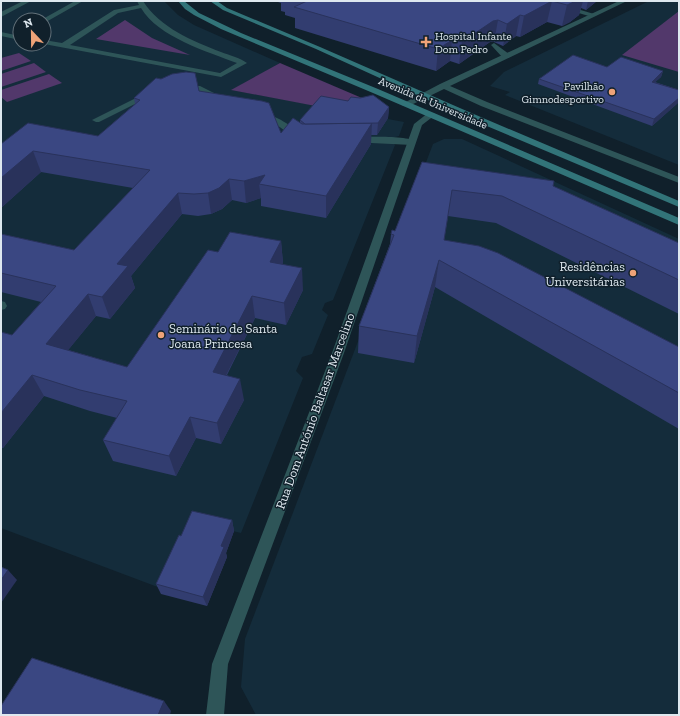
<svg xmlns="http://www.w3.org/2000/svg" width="680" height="716" viewBox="0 0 680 716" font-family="'Zilla Slab',serif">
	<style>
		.built { fill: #142c3b; fill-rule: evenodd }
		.green { fill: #52386b }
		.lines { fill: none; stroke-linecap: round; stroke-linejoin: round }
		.service { fill: #2e5558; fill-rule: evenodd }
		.minor { fill: #2e5558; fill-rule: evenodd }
		.secondary { fill: #327479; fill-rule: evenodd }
		.wall { fill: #323d70 }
		.shaded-wall { fill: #29325b }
		.building { fill: #3a4782; stroke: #29325b }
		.poi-dot { fill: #efa378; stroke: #10202b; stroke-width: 1.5 }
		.labels { text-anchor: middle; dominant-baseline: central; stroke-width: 3; stroke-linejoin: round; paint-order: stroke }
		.far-poi-label { font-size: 11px; fill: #dee8ef; stroke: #10202b; text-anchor: start }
		.far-street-label { font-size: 11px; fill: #dee8ef; stroke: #10202b }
		.poi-label { font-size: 13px; fill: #dee8ef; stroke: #10202b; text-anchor: end }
		.street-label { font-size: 13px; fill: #dee8ef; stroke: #10202b }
	</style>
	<rect width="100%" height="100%" fill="#10202b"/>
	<g class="built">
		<path d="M 1,1 L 164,1 L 178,15 L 194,25 L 280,63 L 232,90 L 404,122 L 399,136 L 392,138 L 391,141 L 395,145 L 333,300 L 325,303 L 322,310 L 328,315 L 312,354 L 302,357 L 296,371 L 303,378 L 241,533 L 196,522 L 163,589 L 1,528 ZM 20,20 L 44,20 L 44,44 L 20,44 Z"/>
		<polygon points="649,1 679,1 679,165 505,95 510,92 490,86 504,72"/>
		<polygon points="444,139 462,139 679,239 679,715 256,715 241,687 245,639 433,144"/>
	</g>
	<g class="green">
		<polygon points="679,11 679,72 622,55"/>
		<polygon points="125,20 152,38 190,55 96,39"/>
		<polygon points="19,53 31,61 1,71 1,58"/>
		<polygon points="34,63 46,72 1,87 1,74"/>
		<polygon points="280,63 383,107 347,112 231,90"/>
		<polygon points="49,74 62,83 7,102 1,97 1,90"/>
	</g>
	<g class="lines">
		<g class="service">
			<polygon points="23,1 31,1 1,17 1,12"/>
			<polygon points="75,1 83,1 46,22 44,23 44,20 41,20"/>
			<path d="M 137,1 L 143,1 C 160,28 193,41 221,52 C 229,55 240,58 247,63 L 221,77 L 44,44 L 44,40 L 62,43 L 114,10 L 139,5 ZM 141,8 C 158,37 208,52 237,63 L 220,73 L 70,45 L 118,13 Z"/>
			<polygon points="564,5 594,14 595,15 592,17 562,8 561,7"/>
			<polygon points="1,32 20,36 20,40 1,36"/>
			<polygon points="494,43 509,54 509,58 503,58 492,46 491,45"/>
			<polygon points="180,86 200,86 224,98 220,100 217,100 196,90 180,90"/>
			<polygon points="146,93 149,93 153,95 99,122 96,122 92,120"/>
			<path d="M 258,113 C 270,111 296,128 303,137 L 302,139 L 296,139 L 277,125 L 258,117 Z"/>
			<path d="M 354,137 C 366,137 409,135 416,142 L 412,145 L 351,142 L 350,140 Z"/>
			<polygon points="1,301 5,302 7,306 5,309 1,310"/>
		</g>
		<g class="minor">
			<polygon points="619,1 627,1 450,86 487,102 679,177 679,183 481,106 444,89 409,106 403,106 402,104 440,84"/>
			<polygon points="428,113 434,113 435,115 422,125 344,353 228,664 224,715 206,715 212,664 332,353 414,124"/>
		</g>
		<g class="secondary">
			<polygon points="178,1 184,1 199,13 241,33 378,89 679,218 679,225 373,93 221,29 194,15 185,9"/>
			<polygon points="210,1 217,1 227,8 320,47 469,112 679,201 679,207 463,116 316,49 223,10"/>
		</g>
	</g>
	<g class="wall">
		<polygon points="278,1 597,1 586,10 581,8 579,15 570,22 562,26 547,22 520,37 516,36 503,46 494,42 490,42 459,64 450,61 436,71 295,28 295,18 285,15 285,12 281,11 281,3 278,2"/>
		<polygon points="607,67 663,71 661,77 655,82 679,90 679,102 652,126 538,84 539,79"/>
		<polygon points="199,91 281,133 300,122 300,120 348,101 389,107 388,118 377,135 371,135 371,144 326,218 261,206 261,198 246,203 232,200 222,209 211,214 198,216 182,214 131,276 135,288 110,319 96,316 68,350 127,367 218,252 281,241 283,263 282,264 303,290 286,325 255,318 227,375 244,400 221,444 196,438 176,476 113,461 103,440 117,418 90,411 44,396 3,448 1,447 1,332 12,335 41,302 1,292 1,234 74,250 133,188 41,172 1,208 1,144 98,136 135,104 134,98"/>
		<polygon points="422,162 553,186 679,243 679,314 496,223 448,216 444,240 679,347 679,429 435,287 414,363 358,353 359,326 390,244 391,234 395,231"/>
		<polygon points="232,520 234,531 226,553 227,557 207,606 161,594 156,584 181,536"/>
	</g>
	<g class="shaded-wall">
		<polygon points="552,1 547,22 520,37 524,16"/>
		<polygon points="576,1 583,1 579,15 570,22 562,26 567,5"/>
		<polygon points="588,1 597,1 586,10"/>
		<polygon points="520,15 516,36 503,46 507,24"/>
		<polygon points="498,20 494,42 490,42 459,64 462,42 493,21"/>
		<polygon points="452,40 450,61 436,71 438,49"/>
		<polygon points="663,71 661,77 650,87 652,82"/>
		<polygon points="679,98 679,102 652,126 654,119"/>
		<polygon points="389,107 388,118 377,135 378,123"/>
		<polygon points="372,123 371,144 326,218 326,196"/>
		<polygon points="33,151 41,172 1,208 1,178"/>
		<polygon points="265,175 259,184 261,198 246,203 244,181"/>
		<polygon points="229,179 232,200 222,209 211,214 208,193"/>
		<polygon points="178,193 182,214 131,276 135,288 110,319 102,297 117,264"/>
		<polygon points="281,241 283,263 272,284 270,262"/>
		<polygon points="439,260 435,287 414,363 417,336"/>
		<polygon points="302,268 303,290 286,325 284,303"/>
		<polygon points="88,294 96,316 56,365 46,344"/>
		<polygon points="252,296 255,318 217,393 213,372"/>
		<polygon points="32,375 44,396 3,448 1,444 1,413"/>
		<polygon points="240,379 244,400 221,444 217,423"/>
		<polygon points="190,417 196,438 176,476 169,456"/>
		<polygon points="232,520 234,531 226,553 227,557 207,606 203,597 221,546"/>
		<polygon points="8,570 17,580 1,603 1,580"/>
		<polygon points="164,701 171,711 170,715 158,715"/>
	</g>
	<g class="building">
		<polygon points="307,1 576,1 567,5 552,1 524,16 520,15 507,24 498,20 493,21 462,42 452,40 438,49 294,7"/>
		<polygon points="573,55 607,67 621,57 663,71 652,82 679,90 679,98 654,119 539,79"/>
		<polygon points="186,72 195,73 199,91 262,101 269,103 281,133 293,118 302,124 372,123 326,196 259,184 265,175 244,181 229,179 219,188 208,193 194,194 178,193 117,264 128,266 102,297 88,294 46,344 127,367 208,250 218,252 230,232 281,241 270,262 302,268 284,303 252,296 213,372 240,379 217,423 190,417 169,456 103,440 127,401 80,390 32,375 1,413 1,332 12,335 56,286 1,273 1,234 74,250 150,170 33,151 1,178 1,144 28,123 98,136 140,100 134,98 156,78 161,79 172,74"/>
		<polygon points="373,95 389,107 378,123 305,124 300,120 321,96 348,101 351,97 360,98"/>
		<polygon points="422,162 554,181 553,186 679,243 679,280 502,196 452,190 444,240 479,246 498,253 679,347 679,393 439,260 417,336 359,326 394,235 391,234 392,230 395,231"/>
		<polygon points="192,511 232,520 221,546 224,547 203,597 156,584 179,535 181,536"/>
		<polygon points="1,567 8,570 1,580"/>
		<polygon points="32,658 164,701 158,715 1,715 1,706"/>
	</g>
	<g class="poi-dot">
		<path d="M424 36h4v4h4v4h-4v4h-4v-4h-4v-4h4z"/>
		<circle cx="612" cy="92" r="4"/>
		<circle cx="633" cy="273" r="4"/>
		<circle cx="161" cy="335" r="4"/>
	</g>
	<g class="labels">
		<g class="far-poi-label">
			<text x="435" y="36">Hospital Infante<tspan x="435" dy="13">Dom Pedro</tspan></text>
			<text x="604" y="86" text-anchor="end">Pavilhão<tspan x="604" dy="13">Gimnodesportivo</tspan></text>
		</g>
		<g class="far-street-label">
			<text transform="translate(433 103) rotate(23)">Avenida da Universidade</text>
		</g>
		<g class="poi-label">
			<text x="625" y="266">Residências<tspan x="625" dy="15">Universitárias</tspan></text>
			<text x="169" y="328" text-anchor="start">Seminário de Santa<tspan x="169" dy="15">Joana Princesa</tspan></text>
		</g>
		<g class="street-label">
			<text transform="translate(315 411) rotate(-70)">Rua Dom António Baltasar Marcelino</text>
		</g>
	</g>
	<rect width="680" height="716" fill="none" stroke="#dee8ef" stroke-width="4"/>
	<g transform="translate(32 32) rotate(338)"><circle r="19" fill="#10202b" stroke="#627079"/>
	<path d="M0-3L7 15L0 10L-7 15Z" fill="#efa378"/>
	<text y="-6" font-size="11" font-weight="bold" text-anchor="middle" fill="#dee8ef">N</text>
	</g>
</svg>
